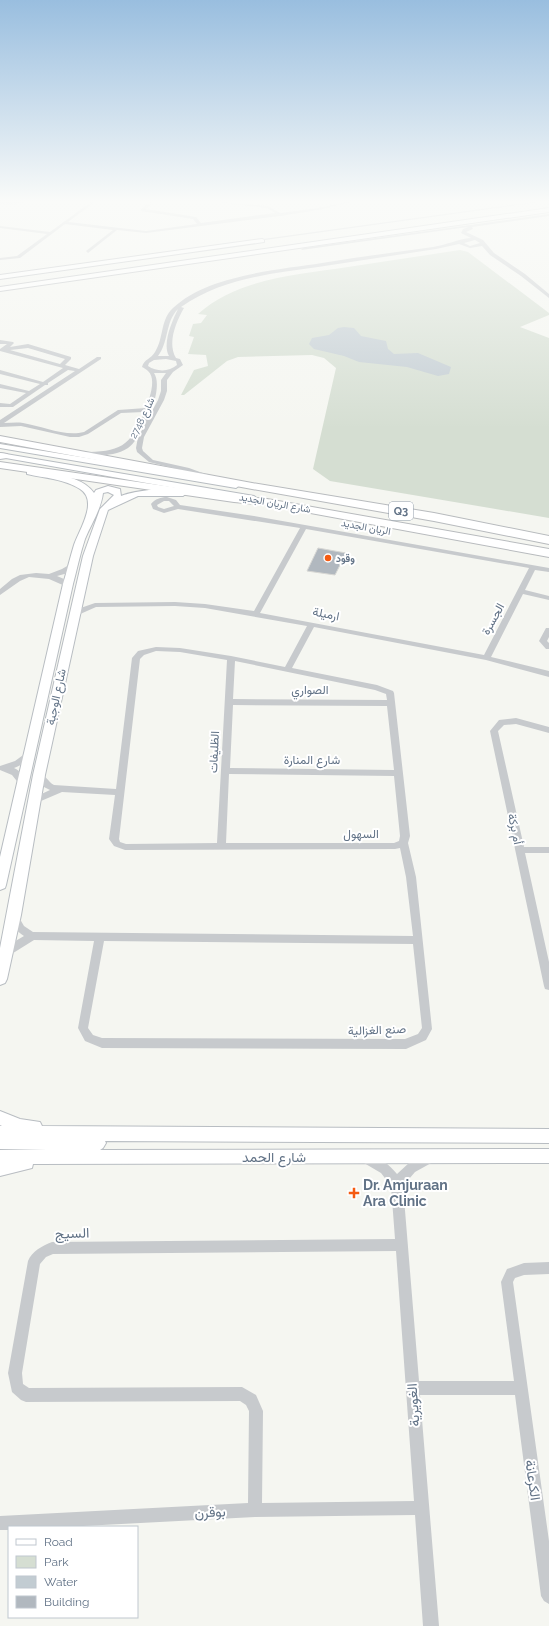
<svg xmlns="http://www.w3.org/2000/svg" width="549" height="1626" viewBox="0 0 549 1626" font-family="Raleway,Vazirmatn,sans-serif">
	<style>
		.green { fill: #d5ded2 }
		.water { fill: #c2ccd2 }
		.building { fill: #b1b8bf; stroke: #d7d7d4 }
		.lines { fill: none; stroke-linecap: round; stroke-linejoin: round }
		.secondary-casing { stroke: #b8bdc2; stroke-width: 2 }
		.primary-casing { stroke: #b9bcc0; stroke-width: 2 }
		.highway-casing { stroke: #b8bbbe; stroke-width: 2 }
		.street { fill: #c7cacd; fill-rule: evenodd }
		.secondary { fill: #fff; fill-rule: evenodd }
		.primary { fill: #fff; fill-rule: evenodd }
		.highway { fill: #fff; fill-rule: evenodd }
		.poi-dot { fill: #f55b12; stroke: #fff; stroke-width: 1.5 }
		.labels { text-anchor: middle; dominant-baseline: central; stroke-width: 4; stroke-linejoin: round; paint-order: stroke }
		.far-street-label { font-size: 10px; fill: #617286; stroke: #fff }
		.far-poi-label { font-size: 10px; font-weight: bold; fill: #617286; stroke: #fff; text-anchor: start }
		.shield { fill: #fff; stroke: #909caa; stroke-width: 1 }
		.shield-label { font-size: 11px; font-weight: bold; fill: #617286 }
		.street-label { font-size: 12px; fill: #617286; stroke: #fff }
		.near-street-label { font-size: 14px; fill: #617286; stroke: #fff }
		.near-poi-label { font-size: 14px; font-weight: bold; fill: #617286; stroke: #fff; text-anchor: start }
	</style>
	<rect width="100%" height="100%" fill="#f5f6f1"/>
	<path class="green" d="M 460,250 L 468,252 L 549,313 L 549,315 L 520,327 L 549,338 L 549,518 L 330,481 L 313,469 L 336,368 L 324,358 L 312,355 L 238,357 L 227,361 L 184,395 L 181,395 L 194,370 L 208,366 L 206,355 L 188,354 L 194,337 L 189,336 L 193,324 L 201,323 L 207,315 L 198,314 C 238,278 297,275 348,267 C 385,261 422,256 460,250 Z"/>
	<polygon class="water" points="344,327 354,328 361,336 386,341 388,349 394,354 418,353 451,367 449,374 438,376 407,367 359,362 344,356 314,349 309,344 312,338 329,335 338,328"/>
	<polygon class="building" points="318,548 346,553 335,575 307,571"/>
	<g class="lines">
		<g class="secondary-casing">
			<g id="secondary">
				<polygon points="0,444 236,482 240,485 236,488 0,448"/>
				<polygon points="0,453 254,496 258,499 254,502 0,457"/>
				<path d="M 30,469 C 50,474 82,475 94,493 L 96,490 L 108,486 L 120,489 L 121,496 C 133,491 178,484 187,493 L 183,496 L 138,496 L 108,510 L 93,556 L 45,775 L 21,915 L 7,979 L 5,983 L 0,985 L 0,948 L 33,775 L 83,556 L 100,509 L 114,495 L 108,492 L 103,493 C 101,510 91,524 85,539 C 80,554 77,569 73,584 L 6,885 L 5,888 L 0,890 L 0,857 L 63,584 C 67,571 70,558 74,545 C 79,530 99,501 80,489 C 65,479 44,478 27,474 L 27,470 Z"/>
				<polygon points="0,1111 20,1119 40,1122 42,1126 549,1129 549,1143 105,1141 106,1143 103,1148 100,1150 549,1149 549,1163 33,1164 32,1168 0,1176 0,1150 47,1150 0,1149 0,1126 2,1126 0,1125"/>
			</g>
		</g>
		<g class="primary-casing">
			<g id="primary">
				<polygon points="549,208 549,212 0,291 0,287"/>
				<polygon points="262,239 264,240 264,242 0,279 0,275"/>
				<polygon points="0,453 7,454 9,456 7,458 0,459"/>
			</g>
		</g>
		<g class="highway-casing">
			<g id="highway">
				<polygon points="0,436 252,483 434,513 549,536 549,544 434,521 252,489 0,442"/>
				<polygon points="0,462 234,496 267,499 549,549 549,557 267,505 234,502 0,468"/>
			</g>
		</g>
		<g class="street">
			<polygon points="0,202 25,202 13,205 0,204"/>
			<polygon points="91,202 95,202 68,222 146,231 197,224 193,219 141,211 141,209 149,202 153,202 146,209 196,217 201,223 275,213 267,208 223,203 221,202 268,206 280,213 318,208 346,202 352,202 318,210 280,216 146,233 117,230 88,253 86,251 113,230 65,224 20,258 0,260 0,258 17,256 47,234 0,228 0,226 50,232"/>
			<polygon points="532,202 541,202 251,242 249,241"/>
			<path d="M 549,214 L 549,216 L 472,227 L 473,229 L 466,232 L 483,240 L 494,253 L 525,274 L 549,294 L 549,298 L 521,276 L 490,255 L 482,246 L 470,248 L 459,244 L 436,249 C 397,255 357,261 318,267 C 270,274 222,278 181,307 L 184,308 C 176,322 167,343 176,358 L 180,359 L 183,365 L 173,372 L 167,380 L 167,391 L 164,400 L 144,437 L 142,448 L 143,451 L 153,460 L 189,468 L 208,475 L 208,477 L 149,462 L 137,452 L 136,448 L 138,437 L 158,400 L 161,391 L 161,380 L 166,373 L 154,373 C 165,389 142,438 128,448 C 119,454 107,455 98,456 C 92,456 84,457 80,454 L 83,452 C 119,452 131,447 144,412 L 121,413 L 88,434 L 79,437 L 70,437 L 21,426 L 0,427 L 0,420 L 75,371 L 68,370 L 48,383 L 48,385 L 45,385 L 13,407 L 0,407 L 0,403 L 10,404 L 26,393 L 0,388 L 0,384 L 29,391 L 40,384 L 0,374 L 0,370 L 43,382 L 63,368 L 0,351 L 0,349 L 7,344 L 0,344 L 0,340 L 13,342 L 14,343 L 10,347 L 28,344 L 71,357 L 71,359 L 65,365 L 79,369 L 97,357 L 101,357 L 101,359 L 4,423 C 10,423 17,422 23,423 C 42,426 65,437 84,432 L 118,410 L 146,408 C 149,399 157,379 148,371 C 146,369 144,368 142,367 C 144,359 151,359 155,352 C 164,338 160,320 173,308 C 208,275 277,270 322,263 C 359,257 396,252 433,247 C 446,245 458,239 471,238 L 461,233 L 463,229 L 468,227 L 301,250 L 303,248 ZM 475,240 L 480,243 L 470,246 L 464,243 ZM 178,309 C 172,321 162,344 169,356 L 158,356 C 169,342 165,322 178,309 ZM 28,348 L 65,359 L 60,364 L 10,350 ZM 166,359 L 176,361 L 177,365 C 169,372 157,372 148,366 L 149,363 L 154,360 Z"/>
			<path d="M 167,497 L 176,500 L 180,505 L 254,516 L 549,568 L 549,572 L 535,570 L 525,590 L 549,596 L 549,600 L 523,594 L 491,657 L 549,671 L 549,677 L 486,660 L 314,627 L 292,668 L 377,685 L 393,691 L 394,693 L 410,836 L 408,843 L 416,877 L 432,1029 L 426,1040 L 406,1049 L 102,1048 L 85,1041 L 78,1028 L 94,941 L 34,940 L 10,955 L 6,956 L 2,955 L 1,952 L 2,949 L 24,936 C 16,931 12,925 9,917 L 11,914 L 14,913 L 17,914 L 24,926 L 33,932 L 413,936 L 406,877 L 400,848 L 395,849 L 125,850 L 114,846 L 109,839 L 115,795 L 62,792 L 34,804 L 30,801 L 31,799 L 50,790 L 44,787 L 35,775 L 39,772 C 45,774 48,782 54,785 L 116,789 L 132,658 L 138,651 L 156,647 L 180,648 L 231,656 L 285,667 L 307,626 L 205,608 L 175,606 L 96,607 L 78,615 L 72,615 L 72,611 L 95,603 L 175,602 L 205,604 L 254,611 L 300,528 L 178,509 L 164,513 L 153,509 L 151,504 C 155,499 161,497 167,497 ZM 164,501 L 169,501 L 174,506 L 164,509 L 158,507 L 157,505 ZM 306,529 L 529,568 L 484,655 L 260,613 ZM 156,651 L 180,652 L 227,660 L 217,843 L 126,844 L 120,842 L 119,839 L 140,659 L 144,655 ZM 235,661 L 375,690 L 386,694 L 387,700 L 233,699 ZM 233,705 L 387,706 L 394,770 L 230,768 ZM 229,774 L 394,776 L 400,836 L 399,841 L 394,843 L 226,843 ZM 104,941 L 413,944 L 422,1028 L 418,1034 L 405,1039 L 102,1038 L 93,1035 L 88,1028 Z"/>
			<polygon points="74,562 76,563 76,565 68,573 57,576 71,582 71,586 65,586 49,579 29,577 20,581 0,595 0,589 12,579 20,575 36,573 49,574 62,569"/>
			<polygon points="546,628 549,628 549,637 547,641 549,643 549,649 546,649 539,641"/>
			<polygon points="516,718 549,727 549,733 516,724 504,725 498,731 524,847 549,847 549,853 525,853 549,962 549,990 545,989 544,986 490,731 499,720"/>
			<path d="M 30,750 L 34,753 C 29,761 22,765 14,768 C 21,771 24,776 27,783 L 23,786 L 20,785 L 12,775 L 0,770 L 0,766 L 15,761 Z"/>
			<path d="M 429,1153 L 433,1154 L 435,1158 L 433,1162 L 415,1172 L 403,1186 L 419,1381 L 514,1381 L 501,1282 L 507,1269 L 524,1263 L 549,1262 L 549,1274 L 524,1275 L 515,1278 L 513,1282 L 549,1541 L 549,1604 L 544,1601 L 541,1596 L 515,1395 L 420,1395 L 439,1626 L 423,1626 L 415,1515 L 255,1517 L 64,1527 L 9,1527 L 9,1530 L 0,1530 L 0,1516 L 248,1503 L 249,1411 L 246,1405 L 240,1401 L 26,1402 L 21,1400 L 12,1392 L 8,1373 L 28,1261 C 32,1251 42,1246 52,1242 L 395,1239 L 391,1186 L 381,1173 L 364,1163 L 362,1159 L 364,1155 L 368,1154 C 380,1158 389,1164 397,1174 L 410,1162 ZM 396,1251 L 414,1501 L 262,1503 L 263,1411 L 256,1395 L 242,1387 L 29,1388 L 23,1384 L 22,1373 L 40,1264 L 46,1257 L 53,1254 Z"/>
		</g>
		<use href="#secondary" class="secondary"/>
		<use href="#primary" class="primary"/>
		<use href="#highway" class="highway"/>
	</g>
	<linearGradient id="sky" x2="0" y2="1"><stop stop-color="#99bedf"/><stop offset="0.47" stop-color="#fafbf9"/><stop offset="1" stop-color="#fafbf9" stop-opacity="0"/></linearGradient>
	<rect width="549" height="429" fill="url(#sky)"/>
	<g class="poi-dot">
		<circle cx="328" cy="558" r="4"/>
		<path d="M352 1187h4v4h4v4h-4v4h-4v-4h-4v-4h4z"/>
	</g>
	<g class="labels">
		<g class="far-street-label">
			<text transform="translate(142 418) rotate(-64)">شارع 2748</text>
			<text transform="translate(275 503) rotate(10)">شارع الريان الجديد</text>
			<text transform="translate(366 527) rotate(10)">الريان الجديد</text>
		</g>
		<g class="far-poi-label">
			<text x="336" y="558">وقود</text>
		</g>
		<rect class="shield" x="389" y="502" width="24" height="18" rx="3"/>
		<g class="shield-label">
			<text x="401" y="511">Q3</text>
		</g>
		<g class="street-label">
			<text transform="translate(326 614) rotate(11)">ارميلة</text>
			<text transform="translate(493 619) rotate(-61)">الجسرة</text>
			<text x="310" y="690">الصواري</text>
			<text transform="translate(56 697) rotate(-78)">شارع الوجبة</text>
			<text transform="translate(214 752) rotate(-87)">الظليفات</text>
			<text x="312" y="760">شارع المنارة</text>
			<text transform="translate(515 829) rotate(78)">أم بركة</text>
			<text x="361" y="834">السهول</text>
			<text transform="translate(377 1030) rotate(-2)">صنع الغزالية</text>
		</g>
		<g class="near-street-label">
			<text x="274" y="1157">شارع الحمد</text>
			<text transform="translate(72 1233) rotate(-2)">السيج</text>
			<text transform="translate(413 1405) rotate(-94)">الغويرية</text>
			<text transform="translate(533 1480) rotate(82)">الكرعانة</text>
			<text transform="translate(210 1512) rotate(-3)">بوقرن</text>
		</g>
		<g class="near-poi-label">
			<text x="363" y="1185">Dr. Amjuraan<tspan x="363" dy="16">Ara Clinic</tspan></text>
		</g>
	</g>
	<rect x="8" y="1526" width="130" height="92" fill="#ffffff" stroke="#c0c7cf"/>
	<rect x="16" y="1539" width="20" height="6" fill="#ffffff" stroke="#c0c7cf"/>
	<text x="44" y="1546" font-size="12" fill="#617286">Road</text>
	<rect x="16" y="1556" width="20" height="12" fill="#d5ded2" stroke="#c0c7cf"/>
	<text x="44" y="1566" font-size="12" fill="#617286">Park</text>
	<rect x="16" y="1576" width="20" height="12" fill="#c2ccd2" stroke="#c0c7cf"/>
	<text x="44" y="1586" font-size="12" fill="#617286">Water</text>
	<rect x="16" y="1596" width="20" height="12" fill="#b1b8bf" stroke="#c0c7cf"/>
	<text x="44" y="1606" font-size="12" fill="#617286">Building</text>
</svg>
